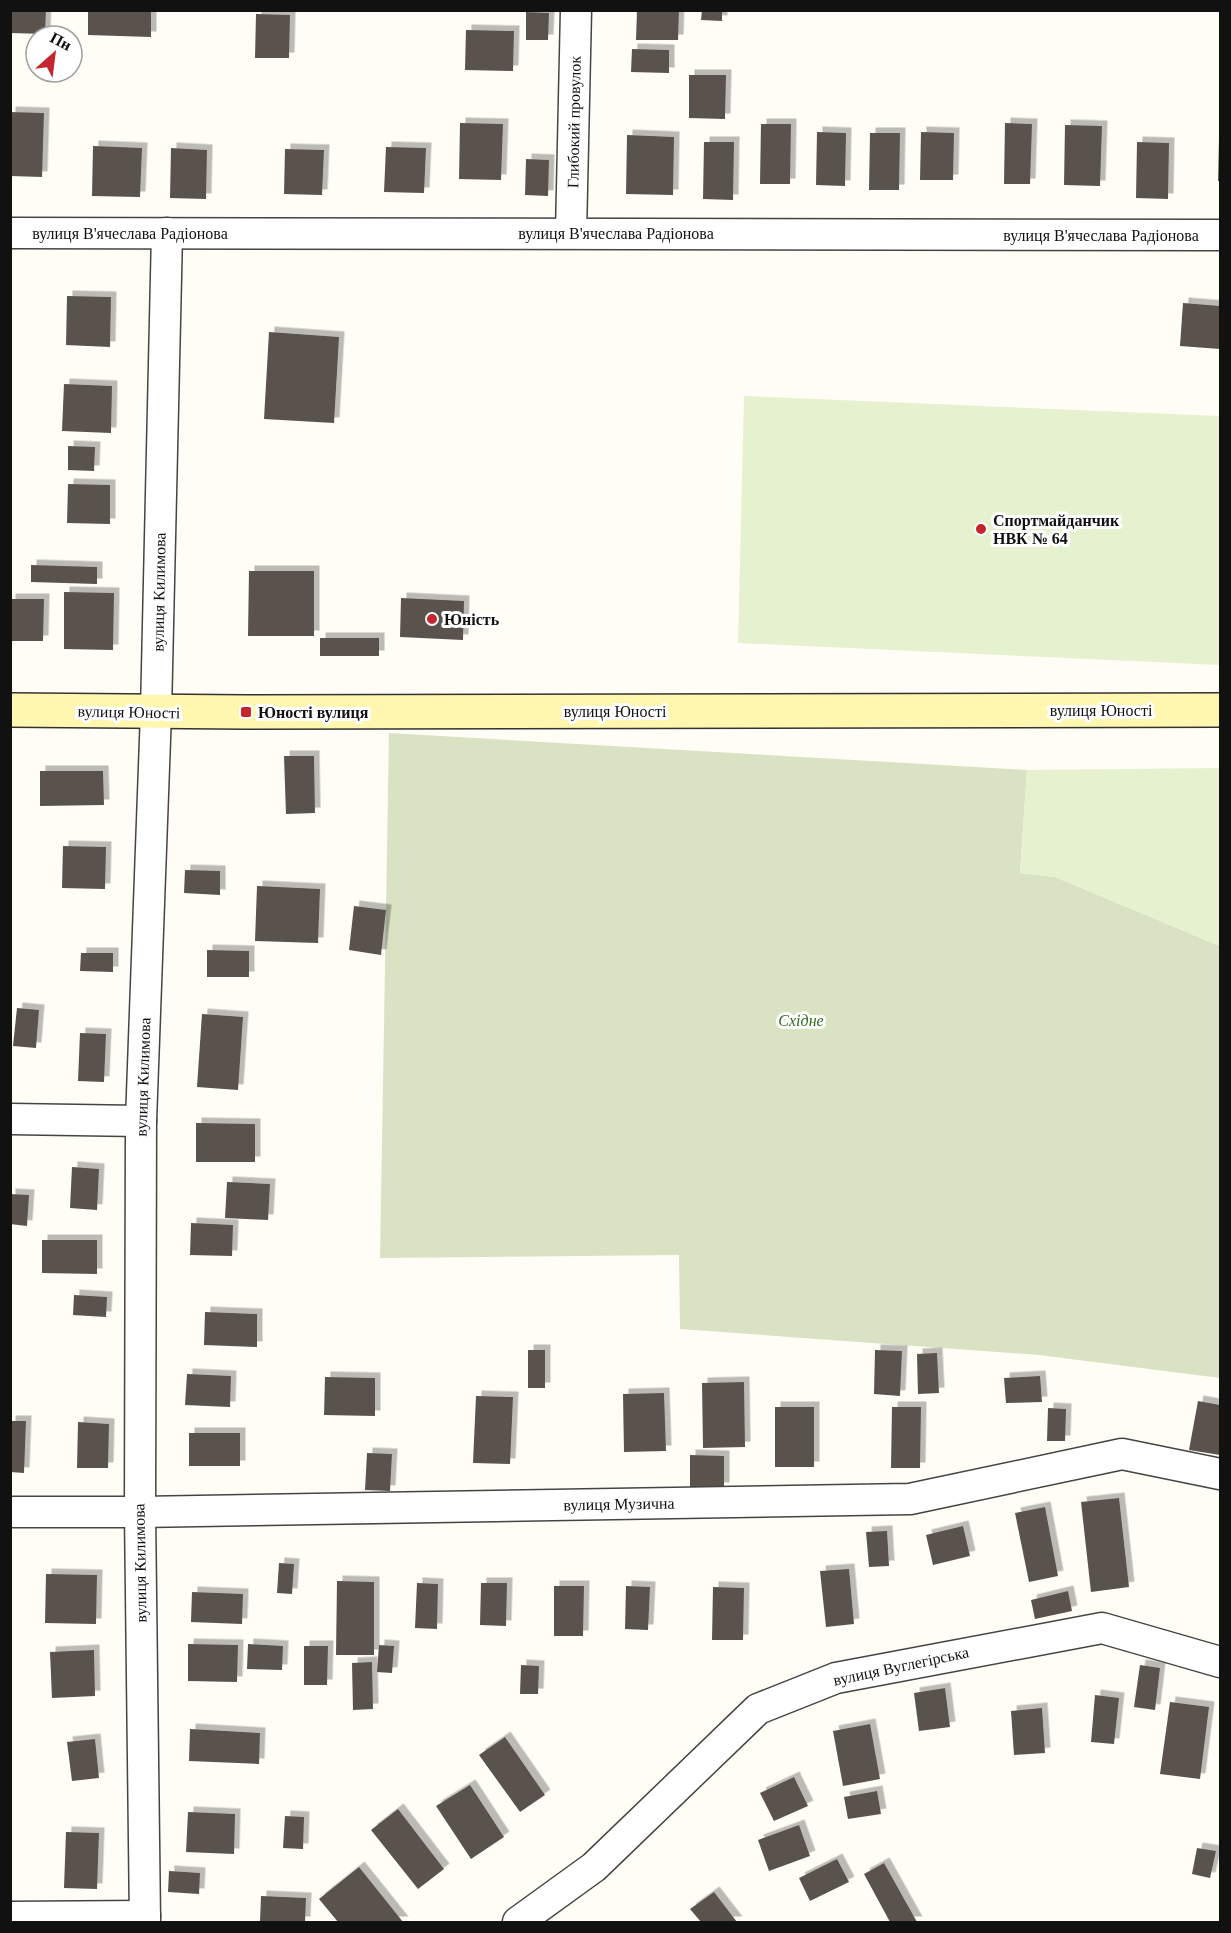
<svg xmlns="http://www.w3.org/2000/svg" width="1231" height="1933" viewBox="0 0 1231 1933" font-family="'Times New Roman',serif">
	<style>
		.cemetery { fill: #d9e3c4 }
		.pitch { fill: #e6f2cf }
		.building { fill: #5a524d; filter: url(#shadow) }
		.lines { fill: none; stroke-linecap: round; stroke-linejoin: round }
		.street-casing { stroke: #444; stroke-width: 33 }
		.secondary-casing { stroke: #333; stroke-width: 36 }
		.street { stroke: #fff; stroke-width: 30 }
		.secondary { stroke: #fff6b0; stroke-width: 33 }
		.poi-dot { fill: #c4262e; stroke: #fff; stroke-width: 2 }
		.labels { text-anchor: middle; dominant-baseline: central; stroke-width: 6; stroke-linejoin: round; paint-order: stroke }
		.street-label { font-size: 16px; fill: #111; stroke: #fff }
		.poi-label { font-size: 16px; font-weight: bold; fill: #111; stroke: #fff; text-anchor: start }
		.park-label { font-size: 16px; font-style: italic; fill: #2f6b1f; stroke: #fff }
	</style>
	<defs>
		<filter id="shadow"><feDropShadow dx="5.5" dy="-5.5" stdDeviation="0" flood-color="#0004"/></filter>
	</defs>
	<rect width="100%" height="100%" fill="#fffdf5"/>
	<polygon class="cemetery" points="389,733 1027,770 1020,873 1055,877 1220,946 1220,1378 1039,1355 680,1329 679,1255 380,1258"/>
	<g class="pitch">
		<polygon points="744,396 1220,416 1220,665 738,643"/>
		<polygon points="1220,768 1220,946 1055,877 1020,873 1027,770"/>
	</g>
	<g class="building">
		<polygon points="10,10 46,10 45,34 10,33"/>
		<polygon points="88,10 151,10 151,37 88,35"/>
		<polygon points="637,10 679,10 678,40 636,40"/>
		<polygon points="702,10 722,10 722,21 701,20"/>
		<polygon points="526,12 549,13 548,40 526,40"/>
		<polygon points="256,14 290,15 289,58 255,58"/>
		<polygon points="466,30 514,31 513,71 465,70"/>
		<polygon points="632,49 669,50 669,73 631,72"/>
		<polygon points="689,75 726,75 725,119 689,118"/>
		<polygon points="10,112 44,113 42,177 10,176"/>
		<polygon points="460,123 503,124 501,180 459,179"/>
		<polygon points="1005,123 1032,124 1030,184 1004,184"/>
		<polygon points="761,124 791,124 790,184 760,184"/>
		<polygon points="1065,125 1102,126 1100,186 1064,185"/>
		<polygon points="817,132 846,133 845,186 816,185"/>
		<polygon points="921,132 954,133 953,180 920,180"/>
		<polygon points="870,133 900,133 899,190 869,190"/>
		<polygon points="627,135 674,137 673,195 626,194"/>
		<polygon points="1219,139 1220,139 1220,181 1218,181"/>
		<polygon points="704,142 734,142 733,200 703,199"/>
		<polygon points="1137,142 1169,143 1168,199 1136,198"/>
		<polygon points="93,146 142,148 140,197 92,196"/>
		<polygon points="386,147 426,148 424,193 384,192"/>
		<polygon points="171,148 207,150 206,199 170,198"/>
		<polygon points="285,149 324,150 322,195 284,194"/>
		<polygon points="526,159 549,160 548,196 525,195"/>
		<polygon points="67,296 111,297 110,347 66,345"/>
		<polygon points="1183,303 1220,306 1220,349 1180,346"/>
		<polygon points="269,332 339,337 334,423 264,419"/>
		<polygon points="64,384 112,386 111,433 62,431"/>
		<polygon points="68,446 95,447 94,471 68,470"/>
		<polygon points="68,484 110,485 110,524 67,523"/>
		<polygon points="31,565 97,567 97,584 31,582"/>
		<polygon points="249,571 314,571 314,636 248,636"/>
		<polygon points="64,592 114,593 113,650 64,649"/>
		<polygon points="401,598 464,601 463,640 400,637"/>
		<polygon points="10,599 44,599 43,641 10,641"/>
		<rect x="320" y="638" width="59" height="18"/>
		<polygon points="284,756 314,756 315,813 286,814"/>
		<polygon points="40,771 103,771 104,805 40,806"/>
		<polygon points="63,846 106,847 105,889 62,888"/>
		<polygon points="185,870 220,871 220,895 184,893"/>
		<polygon points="257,886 320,889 318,943 255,941"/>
		<polygon points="354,906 386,910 381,955 349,950"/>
		<polygon points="207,950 249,951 249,977 207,977"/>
		<polygon points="81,953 113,953 113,972 80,971"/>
		<polygon points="17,1008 39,1010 36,1048 13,1046"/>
		<polygon points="202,1014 243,1017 238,1090 197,1087"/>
		<polygon points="80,1033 106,1034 104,1082 78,1081"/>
		<polygon points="196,1123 255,1124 255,1162 196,1162"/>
		<polygon points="72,1167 99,1169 97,1210 70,1208"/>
		<polygon points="227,1182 270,1184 268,1220 225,1218"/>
		<polygon points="10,1194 29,1195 27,1226 10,1224"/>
		<polygon points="191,1223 233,1225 232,1256 190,1255"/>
		<polygon points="42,1240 97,1240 97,1274 42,1273"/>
		<polygon points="74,1295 107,1297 106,1317 73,1315"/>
		<polygon points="205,1312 257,1314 257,1347 204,1345"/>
		<rect x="528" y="1350" width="17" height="38"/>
		<polygon points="875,1350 902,1351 900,1396 874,1394"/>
		<polygon points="937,1353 939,1393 918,1394 917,1354"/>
		<polygon points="187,1374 231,1376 230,1407 185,1405"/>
		<polygon points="1040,1376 1042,1402 1006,1403 1004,1378"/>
		<polygon points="325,1377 375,1378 375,1416 324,1415"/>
		<polygon points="744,1382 745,1447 703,1448 702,1383"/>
		<polygon points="664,1393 666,1451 624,1452 623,1394"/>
		<polygon points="476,1396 513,1397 510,1464 473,1463"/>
		<polygon points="1198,1401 1220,1405 1220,1455 1189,1450"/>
		<rect x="775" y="1407" width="39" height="60"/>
		<polygon points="892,1407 921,1407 920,1468 891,1468"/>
		<polygon points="1048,1408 1066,1409 1065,1441 1047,1441"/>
		<polygon points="10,1421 26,1421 24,1473 10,1472"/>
		<polygon points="78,1422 109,1424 108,1468 77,1468"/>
		<rect x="189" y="1433" width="51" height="33"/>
		<polygon points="367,1453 392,1454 390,1491 365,1490"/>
		<polygon points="690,1455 724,1456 724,1488 690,1487"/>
		<polygon points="1119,1498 1129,1587 1091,1592 1081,1502"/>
		<polygon points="1045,1507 1058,1576 1029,1582 1015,1513"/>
		<polygon points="963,1526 970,1556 933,1565 926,1535"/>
		<polygon points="887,1531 889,1566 869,1567 866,1532"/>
		<polygon points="279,1563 294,1564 292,1594 277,1593"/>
		<polygon points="849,1569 854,1624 826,1627 820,1571"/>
		<polygon points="46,1574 97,1575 96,1624 45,1623"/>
		<polygon points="337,1581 374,1582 374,1655 336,1655"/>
		<polygon points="417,1583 438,1584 437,1629 415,1628"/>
		<polygon points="481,1583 507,1583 506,1626 480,1625"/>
		<polygon points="554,1586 584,1586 583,1636 554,1636"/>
		<polygon points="626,1586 650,1587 648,1630 625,1629"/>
		<polygon points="713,1587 744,1588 743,1640 712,1640"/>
		<polygon points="1068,1591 1072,1611 1035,1619 1031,1600"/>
		<polygon points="192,1592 243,1594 242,1624 191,1622"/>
		<polygon points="188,1644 238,1645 237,1682 188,1681"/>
		<polygon points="248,1644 283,1646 282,1670 247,1669"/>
		<polygon points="379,1645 394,1646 392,1673 377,1672"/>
		<polygon points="304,1646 328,1646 327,1685 304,1685"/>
		<polygon points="94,1650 95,1696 52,1698 50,1652"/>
		<polygon points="372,1662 373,1709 353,1710 352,1663"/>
		<polygon points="521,1665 539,1666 538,1694 520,1694"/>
		<polygon points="1140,1665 1160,1668 1155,1710 1134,1707"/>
		<polygon points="945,1688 950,1727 919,1731 914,1693"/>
		<polygon points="1095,1695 1119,1698 1114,1744 1091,1742"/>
		<polygon points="1170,1702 1209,1707 1200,1779 1160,1774"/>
		<polygon points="1042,1708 1045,1753 1014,1755 1011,1711"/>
		<polygon points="870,1724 880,1779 843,1786 833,1731"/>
		<polygon points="190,1729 260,1733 259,1764 189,1761"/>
		<polygon points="505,1737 545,1795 520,1812 479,1755"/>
		<polygon points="95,1739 99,1778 72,1781 67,1742"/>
		<polygon points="794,1777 808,1806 774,1821 760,1793"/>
		<polygon points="470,1785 504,1837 471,1859 436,1806"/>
		<polygon points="877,1791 881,1814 848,1819 844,1797"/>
		<polygon points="398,1809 444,1869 418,1889 371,1830"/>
		<polygon points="188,1812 235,1814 234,1854 186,1852"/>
		<polygon points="285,1816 304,1817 303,1849 283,1848"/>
		<polygon points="799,1825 810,1856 769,1871 758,1840"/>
		<polygon points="66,1832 99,1833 97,1889 64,1888"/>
		<polygon points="1197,1848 1216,1851 1210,1878 1192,1874"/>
		<polygon points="837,1859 849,1882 810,1901 799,1878"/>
		<polygon points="884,1863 917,1922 890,1922 864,1874"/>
		<polygon points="359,1867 403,1922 338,1922 319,1899"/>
		<polygon points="169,1871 200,1873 199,1894 168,1892"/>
		<polygon points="714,1892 737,1922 701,1922 690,1909"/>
		<polygon points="261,1896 306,1898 305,1922 260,1922"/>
	</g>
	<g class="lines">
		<g class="street-casing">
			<g id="street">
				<polyline points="10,233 1220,235"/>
				<polyline points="571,233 576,10"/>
				<polyline points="10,1119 141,1121"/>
				<polyline points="10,1512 140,1512 910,1499 1122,1454 1220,1474"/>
				<polyline points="10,1917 145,1916"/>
				<polyline points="145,1922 140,1512 141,1121 156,712 167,233"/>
				<polyline points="518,1922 594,1867 758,1709 836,1678 1102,1628 1220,1662"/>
			</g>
		</g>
		<g class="secondary-casing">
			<polyline id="secondary" points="10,710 246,712 1220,710"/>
		</g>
		<use href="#street" class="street"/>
		<use href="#secondary" class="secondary"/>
	</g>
	<g class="poi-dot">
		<circle cx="981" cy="529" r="6"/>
		<circle cx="432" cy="619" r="6"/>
		<rect x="240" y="706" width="12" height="12" rx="3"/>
	</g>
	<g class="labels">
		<g class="street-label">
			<text transform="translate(574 122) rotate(-89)">Глибокий провулок</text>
			<text x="130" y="233">вулиця В'ячеслава Радіонова</text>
			<text x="616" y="233">вулиця В'ячеслава Радіонова</text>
			<text x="1101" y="235">вулиця В'ячеслава Радіонова</text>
			<text transform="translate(159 592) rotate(-89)">вулиця Килимова</text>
			<text x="1101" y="710">вулиця Юності</text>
			<text x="615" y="711">вулиця Юності</text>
			<text transform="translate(129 712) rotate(1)">вулиця Юності</text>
			<text transform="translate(143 1077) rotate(-88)">вулиця Килимова</text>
			<text transform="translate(619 1504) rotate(-1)">вулиця Музична</text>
			<text transform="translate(140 1563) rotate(-91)">вулиця Килимова</text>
			<text transform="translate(901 1666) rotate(-12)">вулиця Вуглегірська</text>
		</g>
		<g class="poi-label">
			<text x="993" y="520">Спортмайданчик<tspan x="993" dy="18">НВК № 64</tspan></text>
			<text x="444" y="619">Юність</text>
			<text x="258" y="712">Юності вулиця</text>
		</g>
		<g class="park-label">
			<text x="801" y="1020">Східне</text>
		</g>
	</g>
	<rect width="1231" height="1933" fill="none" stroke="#111111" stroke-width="24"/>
	<g transform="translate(54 54) rotate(28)"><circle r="28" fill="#ffffff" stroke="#a0a0a0" stroke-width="1.5"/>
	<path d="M0-4.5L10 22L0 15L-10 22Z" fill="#c4262e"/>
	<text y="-9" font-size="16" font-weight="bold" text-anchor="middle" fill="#111111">Пн</text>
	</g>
</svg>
